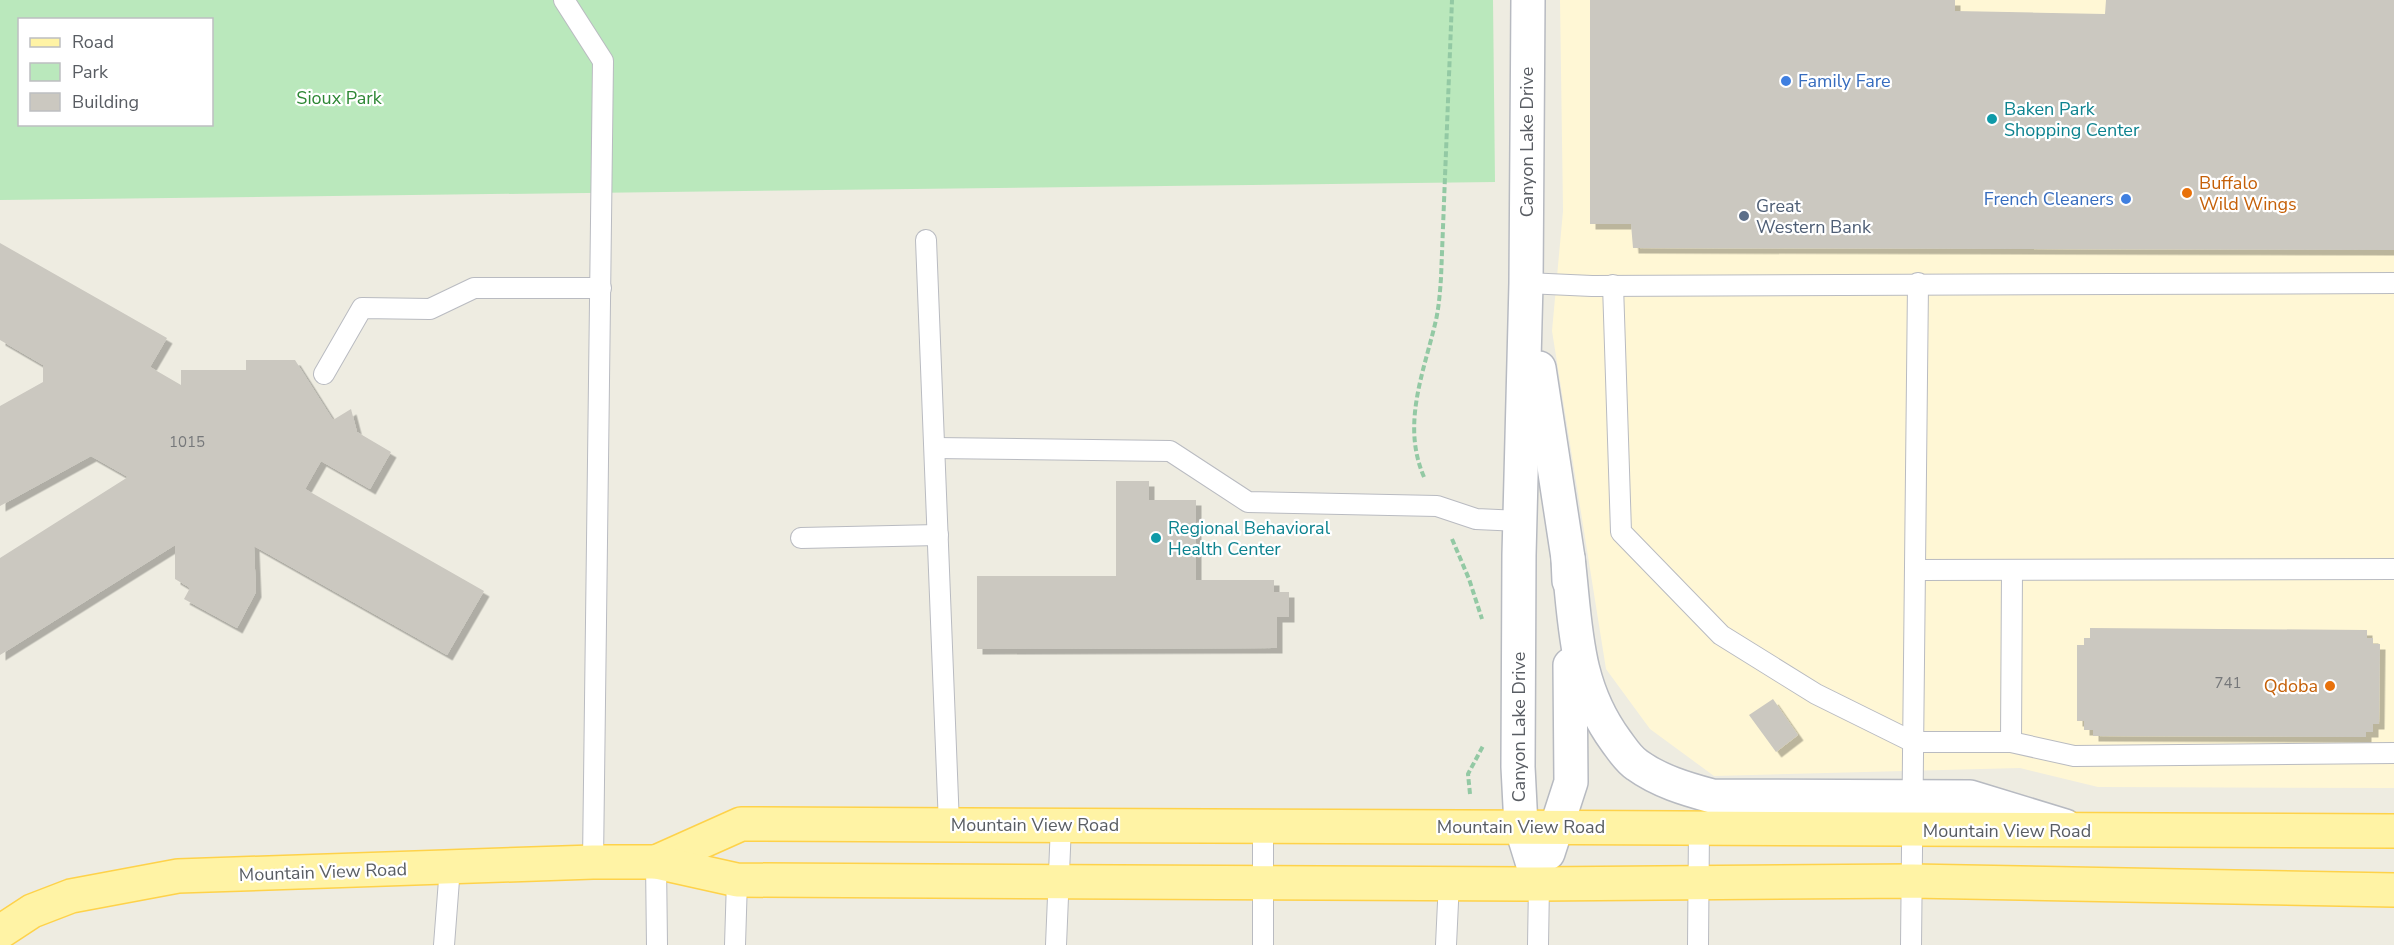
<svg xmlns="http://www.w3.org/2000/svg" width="2394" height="945" viewBox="0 0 2394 945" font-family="'Nunito Sans',sans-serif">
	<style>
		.commercial { fill: #fff7d5 }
		.green { fill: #bae8bc; fill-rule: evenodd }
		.building { fill: #cbc8c0; filter: url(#shadow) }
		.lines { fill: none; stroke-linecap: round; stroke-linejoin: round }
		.lane-casing { stroke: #b9bbc1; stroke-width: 22 }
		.secondary-casing { stroke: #b7bac1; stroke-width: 36 }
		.primary-casing { stroke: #fed24a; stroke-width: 36 }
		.path { stroke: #93c9a4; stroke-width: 4; stroke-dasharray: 6 3; stroke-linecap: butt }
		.lane { stroke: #fff; stroke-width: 20 }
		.secondary { stroke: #fff; stroke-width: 33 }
		.primary { stroke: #fff3a5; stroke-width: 33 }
		.shop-dot { fill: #3f7fe0; stroke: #fff; stroke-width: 2 }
		.culture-dot { fill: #0f9aa8; stroke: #fff; stroke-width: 2 }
		.food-dot { fill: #e8710a; stroke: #fff; stroke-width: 2 }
		.service-dot { fill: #5c6f8a; stroke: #fff; stroke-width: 2 }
		.labels { text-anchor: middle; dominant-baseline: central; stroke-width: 4.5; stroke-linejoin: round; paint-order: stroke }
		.number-label { font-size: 15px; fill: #76787a }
		.shop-label { font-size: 18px; fill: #366cbe; stroke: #fff; text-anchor: start }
		.park-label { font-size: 18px; fill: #2d8734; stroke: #fff }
		.culture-label { font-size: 18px; fill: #0d838f; stroke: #fff; text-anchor: start }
		.street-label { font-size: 18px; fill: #595d63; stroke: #fff }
		.food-label { font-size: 18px; fill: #c56008; stroke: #fff; text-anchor: start }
		.service-label { font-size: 18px; fill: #4e5e75; stroke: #fff; text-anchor: start }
	</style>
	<defs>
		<filter id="shadow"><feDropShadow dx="5.5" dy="5.5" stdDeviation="0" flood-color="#0004"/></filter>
	</defs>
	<rect width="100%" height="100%" fill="#eeece1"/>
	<polygon class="commercial" points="1560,0 2394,0 2394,788 2098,787 2020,768 1714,776 1650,729 1606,669 1552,331 1563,211"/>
	<path class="green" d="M 0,0 L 1493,0 L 1495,182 L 0,200 ZM 20,20 L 212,20 L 212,124 L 20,124 Z"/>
	<g class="building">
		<polygon points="1590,0 1955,0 1955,11 2105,14 2106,0 2394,0 2394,250 1633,248 1631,224 1590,224"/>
		<polygon points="0,243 167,338 150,367 181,385 181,370 246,370 246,360 295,360 333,420 351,409 357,432 391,452 370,489 321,461 305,489 484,591 447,655 254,546 256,592 237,628 184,599 190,588 175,579 175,545 0,655 0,558 128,477 91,456 0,506 0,406 43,382 43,365 0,340"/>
		<polygon points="1116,481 1149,481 1149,500 1196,500 1196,580 1274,580 1274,592 1289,592 1289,617 1277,617 1277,648 977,649 977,576 1116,576"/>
		<polygon points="2090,628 2367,630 2367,638 2373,638 2373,644 2380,644 2379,724 2373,724 2373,732 2366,732 2366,737 2093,736 2093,730 2084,730 2084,721 2077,721 2077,645 2084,645 2084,638 2090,638"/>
		<polygon points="1773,699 1798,735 1776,752 1749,715"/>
	</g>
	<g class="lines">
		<g class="lane-casing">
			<g id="lane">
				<polyline points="564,0 603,61 593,862"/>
				<polyline points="926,240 949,825"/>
				<polyline points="1526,283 1592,286 2394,283"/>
				<polyline points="1613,285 1621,532 1721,635 1816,694 1913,742 2011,742 2012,570"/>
				<polyline points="324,374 362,308 430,309 474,288 601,288"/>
				<polyline points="935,448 1170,451 1248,502 1437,506 1476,519 1520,521"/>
				<polyline points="801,538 938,535"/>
				<polyline points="1915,570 2394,569"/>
				<polyline points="2011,742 2074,756 2394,753"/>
				<polyline points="656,862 657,945"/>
				<polyline points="444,945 450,867"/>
				<polyline points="735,945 737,880"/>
				<polyline points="1056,945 1061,825"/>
				<polyline points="1263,945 1263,826"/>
				<polyline points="1446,945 1449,881"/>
				<polyline points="1538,945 1539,884"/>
				<polyline points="1698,945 1699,828"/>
				<polyline points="1911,945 1918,283"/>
			</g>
		</g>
		<g class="secondary-casing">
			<g id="secondary">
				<polyline points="1528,0 1526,283 1519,555 1518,767 1521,826 1539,884"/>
				<polyline points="1539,368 1568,558 1569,581"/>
				<path d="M 1568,558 C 1576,625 1574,684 1616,741 C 1622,749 1628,759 1637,765 C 1659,781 1686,789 1712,796 L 1970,797 L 2065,826"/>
				<polyline points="1548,853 1571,782 1570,665"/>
			</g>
		</g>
		<g class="primary-casing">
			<g id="primary">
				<polyline points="656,862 741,824 2394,831"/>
				<polyline points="0,932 32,911 71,896 178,876 593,862 656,862 737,880 1539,884 1912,881 2394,890"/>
			</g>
		</g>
		<g class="path">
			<path d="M 1424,477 C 1401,424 1424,372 1436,320 C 1439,306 1440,292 1441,278 L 1452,0"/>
			<polyline points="1452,539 1469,579 1482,619"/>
			<polyline points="1470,794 1468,774 1483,746"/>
		</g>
		<use href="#lane" class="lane"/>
		<use href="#secondary" class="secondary"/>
		<use href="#primary" class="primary"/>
	</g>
	<g class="shop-dot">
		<circle cx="1786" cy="81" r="6"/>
		<circle cx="2126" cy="199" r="6"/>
	</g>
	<g class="culture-dot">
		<circle cx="1992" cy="119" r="6"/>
		<circle cx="1156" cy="538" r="6"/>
	</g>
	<g class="food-dot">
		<circle cx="2187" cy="193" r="6"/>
		<circle cx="2330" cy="686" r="6"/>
	</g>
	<circle class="service-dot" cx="1744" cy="216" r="6"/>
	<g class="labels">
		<g class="number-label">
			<text x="187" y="442">1015</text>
			<text x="2228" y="683">741</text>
		</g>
		<g class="shop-label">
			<text x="1798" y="81">Family Fare</text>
			<text x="2114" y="199" text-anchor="end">French Cleaners</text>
		</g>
		<g class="park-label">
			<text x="339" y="98">Sioux Park</text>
		</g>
		<g class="culture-label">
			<text x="2004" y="109">Baken Park<tspan x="2004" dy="21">Shopping Center</tspan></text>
			<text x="1168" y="528">Regional Behavioral<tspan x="1168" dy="21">Health Center</tspan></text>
		</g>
		<g class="street-label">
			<text transform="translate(1527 142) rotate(-90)">Canyon Lake Drive</text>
			<text transform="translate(1519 727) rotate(-90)">Canyon Lake Drive</text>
			<text x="1035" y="825">Mountain View Road</text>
			<text x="1521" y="827">Mountain View Road</text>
			<text x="2007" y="831">Mountain View Road</text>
			<text transform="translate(323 872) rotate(-2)">Mountain View Road</text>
		</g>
		<g class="food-label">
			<text x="2199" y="183">Buffalo<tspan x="2199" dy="21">Wild Wings</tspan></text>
			<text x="2318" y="686" text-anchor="end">Qdoba</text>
		</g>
		<g class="service-label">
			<text x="1756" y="206">Great<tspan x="1756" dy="21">Western Bank</tspan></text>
		</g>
	</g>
	<rect x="18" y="18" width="195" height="108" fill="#ffffff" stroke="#bdbec1" stroke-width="1.5"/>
	<rect x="30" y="38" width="30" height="9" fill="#fff3a5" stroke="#bdbec1" stroke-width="1.5"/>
	<text x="72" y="48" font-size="18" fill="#595d63">Road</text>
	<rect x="30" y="63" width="30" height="18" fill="#bae8bc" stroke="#bdbec1" stroke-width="1.5"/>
	<text x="72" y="78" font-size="18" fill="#595d63">Park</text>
	<rect x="30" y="93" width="30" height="18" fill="#cbc8c0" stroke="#bdbec1" stroke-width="1.5"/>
	<text x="72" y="108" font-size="18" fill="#595d63">Building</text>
</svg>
